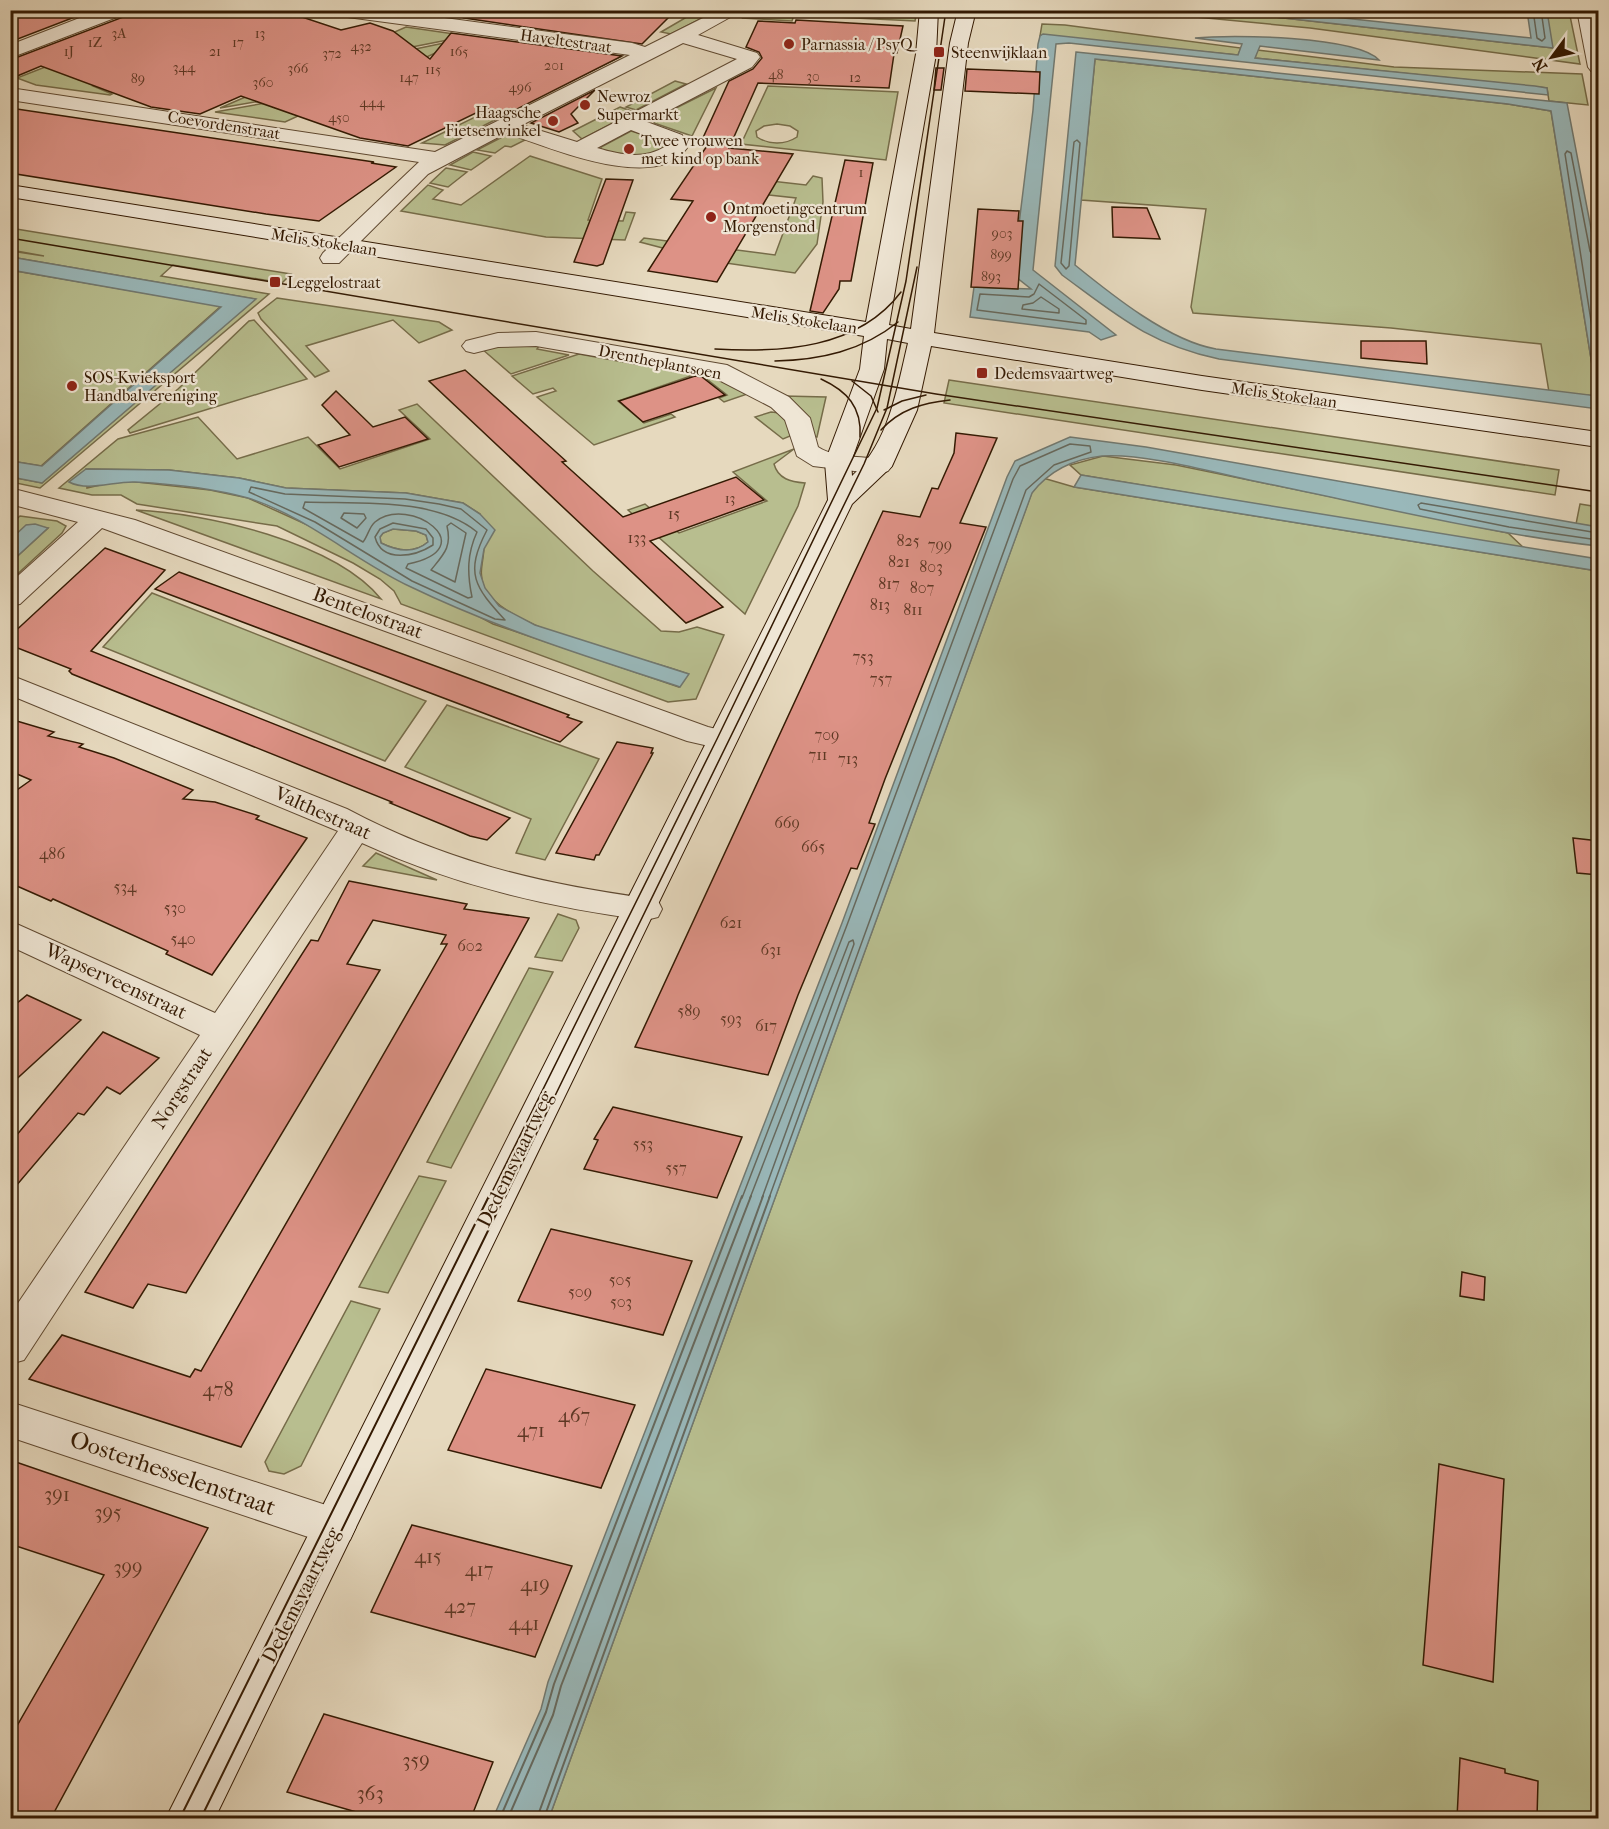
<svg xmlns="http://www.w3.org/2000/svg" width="1609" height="1829" viewBox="0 0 1609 1829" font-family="'IM FELL French Canon',serif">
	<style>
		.green { fill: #b8be8f; stroke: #766c49; stroke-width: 1.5; fill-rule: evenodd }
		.water { fill: #99b8ba; stroke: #717971; stroke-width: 1.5; fill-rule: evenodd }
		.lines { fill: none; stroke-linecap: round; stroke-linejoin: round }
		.shore-far1 { stroke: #66695e; stroke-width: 1.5 }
		.shore { stroke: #66695e; stroke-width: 2 }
		.building { fill: #dd9286; stroke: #341a03; stroke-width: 1.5 }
		.street-casing { stroke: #604a32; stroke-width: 2 }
		.secondary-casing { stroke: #341a03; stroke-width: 2 }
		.street { fill: #efe6d5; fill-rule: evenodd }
		.secondary { fill: #efe6d5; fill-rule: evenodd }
		.tram-far1 { stroke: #341a03; stroke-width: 1.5 }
		.tram { stroke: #341a03; stroke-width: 2 }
		.poi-dot { fill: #8f2418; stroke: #efe6d5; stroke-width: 2 }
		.labels { text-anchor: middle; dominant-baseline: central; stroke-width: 4.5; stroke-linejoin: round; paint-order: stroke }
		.far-number-label { font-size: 14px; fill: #5e3824 }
		.far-street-label { font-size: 16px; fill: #341a03; stroke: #efe6d5 }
		.far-poi-label { font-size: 16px; fill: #341a03; stroke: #efe6d5; text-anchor: start }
		.number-label { font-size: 16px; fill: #5e3824 }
		.street-label { font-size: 20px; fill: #341a03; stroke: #efe6d5 }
		.near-number-label { font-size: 20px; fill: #5e3824 }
		.near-street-label { font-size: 24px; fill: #341a03; stroke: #efe6d5 }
	</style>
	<rect width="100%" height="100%" fill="#e6d9be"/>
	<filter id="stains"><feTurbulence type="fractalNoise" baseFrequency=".00333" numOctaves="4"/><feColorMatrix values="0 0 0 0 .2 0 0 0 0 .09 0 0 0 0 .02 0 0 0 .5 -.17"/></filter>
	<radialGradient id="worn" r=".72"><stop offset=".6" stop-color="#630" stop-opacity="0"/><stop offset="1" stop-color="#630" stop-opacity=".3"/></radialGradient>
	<g class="green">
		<polygon points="751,10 839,10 898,17 901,11 898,11 917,11 915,21 794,15 792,21 743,18"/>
		<polygon points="697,11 712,13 671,34 661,32"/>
		<polygon points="1133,11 1221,11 1552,48 1546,11 1569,11 1580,64 1310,28"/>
		<polygon points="1042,24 1065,25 1241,48 1238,55 1040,36"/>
		<polygon points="406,27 468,36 351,59 307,93 220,108"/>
		<polygon points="137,31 121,74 93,86 112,94 110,95 36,85 17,78"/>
		<polygon points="468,38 285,122 215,112 316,94 353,62"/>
		<polygon points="1257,50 1394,67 1582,74 1588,105 1549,101 1547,88 1255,58"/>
		<polygon points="601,53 620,57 445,145 422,143 594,59"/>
		<polygon points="1095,59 1508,104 1551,111 1597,396 1549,392 1541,344 1391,328 1193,313 1191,307 1206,209 1081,200"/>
		<polygon points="675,81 686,84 636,110 626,107"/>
		<path d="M 768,86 L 898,92 L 886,160 L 741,144 ZM 777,124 L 790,126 L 798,131 L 797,137 C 785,145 769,145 757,137 L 756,131 L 764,126 Z"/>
		<polygon points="716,88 692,136 654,123 654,119"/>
		<polygon points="620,107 634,112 582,139 573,131"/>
		<path d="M 631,131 L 664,141 L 665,146 C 645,163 624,156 601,150 L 601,147 Z"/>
		<polygon points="508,134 529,138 511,147 505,146 495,153 477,150"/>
		<polygon points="473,152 491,156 471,170 450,165"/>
		<polygon points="530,156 602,179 588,220 623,221 626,212 635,213 625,240 546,237 401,211 428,185 443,190 433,199 461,205"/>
		<polygon points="446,168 467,172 448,187 430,183"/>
		<polygon points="813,176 822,178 823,202 817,244 795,273 712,261 640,242 644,238 775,255 796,198 732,191 743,178 806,185"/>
		<polygon points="10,228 291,274 282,283 173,265 161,276 269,294 40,488 11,482 11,477 42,483 255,299 11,257 11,251 44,256 11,250"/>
		<polygon points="10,270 221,306 41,466 11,461"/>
		<polygon points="277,298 439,322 452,330 419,343 393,320 306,346 329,371 315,377 261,319 258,313"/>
		<polygon points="254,320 307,379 130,433 128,430 178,389 249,321"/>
		<polygon points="503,344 540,344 537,349 569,355 511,374 482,349"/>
		<polygon points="579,354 684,373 687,369 719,377 756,391 724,402 719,398 727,395 699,373 618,401 644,423 671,414 675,417 594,445 537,397 556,391 553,388 533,394 512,376"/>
		<polygon points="949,380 1559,470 1555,495 944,403"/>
		<polygon points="784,396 826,397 817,437 812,437"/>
		<path d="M 417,404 L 593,571 L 661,631 L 679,632 L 697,627 L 724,635 L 696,699 L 668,702 L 401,604 L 394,591 L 380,579 L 353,563 L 277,526 L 137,504 L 121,495 L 92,495 L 59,488 L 118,439 L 198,417 L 237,459 L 308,437 L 340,469 L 430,439 L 399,410 ZM 86,469 L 169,470 L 239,478 L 286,488 L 406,493 L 463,503 L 480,514 C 481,525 483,536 484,546 C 484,561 478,572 484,587 C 505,632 642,656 688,674 L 679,687 L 493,624 L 312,527 L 248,498 L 210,490 L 137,482 L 117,481 L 87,488 Z"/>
		<polygon points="771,412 780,413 795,434 783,439 755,417"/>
		<path d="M 794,449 L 774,464 C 778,479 791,482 805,483 L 798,506 L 745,614 L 628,510 L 645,504 L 679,533 L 767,501 L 733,472 Z"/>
		<polygon points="1103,456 1176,465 1508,533 1525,549 1081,475 1070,465"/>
		<polygon points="1043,478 1074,487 1598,571 1598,1818 549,1818 1032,492"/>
		<polygon points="1580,504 1598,507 1598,527 1576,524"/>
		<path d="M 136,510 C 206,513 335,542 381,599 Z"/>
		<polygon points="20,516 57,521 66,526 62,533 11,580 11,562 48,528 27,525 11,539 11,524"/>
		<path d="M 393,529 L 416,531 L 426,535 L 428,542 C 414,554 397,551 381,543 L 380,537 L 383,533 Z"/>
		<polygon points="152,593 426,701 385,761 103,647"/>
		<polygon points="447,705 599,759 545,860 516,853 531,819 405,767"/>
		<polygon points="376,853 437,880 363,866"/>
		<polygon points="558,914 576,920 579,928 562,961 535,957"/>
		<polygon points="529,968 553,972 451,1168 427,1162"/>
		<polygon points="419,1176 446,1181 388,1293 359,1287"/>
		<polygon points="351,1301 380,1309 301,1466 284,1474 269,1471 265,1462"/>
	</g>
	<g class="water">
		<polygon points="1221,11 1278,11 1531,38 1527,11 1547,11 1553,48"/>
		<path d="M 1043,34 L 1238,55 L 1242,44 L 1195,38 C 1229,34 1357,36 1379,60 L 1260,46 L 1255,58 L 1535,86 L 1547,88 L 1548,95 L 1069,43 L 1056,44 L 1033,270 L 1116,335 L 1101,340 L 1089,332 L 970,317 L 974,287 L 1031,289 L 1016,277 L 1014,265 L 1033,110 L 1038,44 L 1040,36 Z"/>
		<path d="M 1076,52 L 1567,103 L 1598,265 L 1598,409 L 1219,359 C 1149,344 1118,316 1062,275 L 1055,266 ZM 1095,59 L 1508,104 L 1551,111 L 1597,396 L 1216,349 C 1169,341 1112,295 1075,265 Z"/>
		<polygon points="11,257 256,299 42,483 11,477 11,461 42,466 221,307 11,270"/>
		<path d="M 1070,437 L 1146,447 L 1598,527 L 1598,546 C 1483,533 1368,504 1254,481 C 1212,472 1144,453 1102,456 C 1074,459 1049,471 1032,493 L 549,1818 L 493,1818 L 541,1709 L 548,1682 L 842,923 L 1007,477 L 1015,461 Z"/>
		<path d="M 86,469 L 169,470 L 239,478 L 286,488 L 406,493 L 463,503 L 480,514 L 495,530 L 484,549 L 480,573 L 485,588 L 499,606 L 535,625 L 689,674 L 680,687 C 588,657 498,629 411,587 C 355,561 308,517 248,498 C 212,488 172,484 135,482 C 114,481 88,492 69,482 ZM 393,529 L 416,531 L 426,535 L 428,542 C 414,554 397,551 381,543 L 380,537 L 383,533 Z"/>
		<polygon points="1081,475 1598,559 1598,571 1074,487"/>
		<polygon points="35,524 48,528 11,562 11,539 26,525"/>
	</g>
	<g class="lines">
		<g class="shore-far1">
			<polyline points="1533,10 1537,38 1542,41 1545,38 1541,10"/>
			<polygon points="1077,140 1080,143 1069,266 1066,269 1061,263 1074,142"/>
			<polyline points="1598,257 1593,256 1590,251 1571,153 1567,151 1565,154 1598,366"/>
			<polygon points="1039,284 1086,320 1086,324 977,310 980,294 1029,297 1034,294"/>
			<polygon points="1041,297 1059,309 1059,313 1022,309 1023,305 1033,303"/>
			<path d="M 251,487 L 285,494 L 405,499 L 439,504 L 461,509 L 487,530 C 464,574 475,587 505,620 L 495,619 L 412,581 L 315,522 L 249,492 Z"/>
			<path d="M 305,502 C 357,504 435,497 477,532 C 467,554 467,573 472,597 L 468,598 L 406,568 L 408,564 C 485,548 409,494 375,522 C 369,527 368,536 363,542 L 303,508 Z"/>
			<polygon points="344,513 364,514 366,518 357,528 341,518"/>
			<path d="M 393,523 L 426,529 L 433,538 L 433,545 C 416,556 382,564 375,537 L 380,529 Z"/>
			<path d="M 451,523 L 466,533 L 455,582 L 431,570 C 444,554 452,547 447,526 Z"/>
			<polyline points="1598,533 1421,503 1418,505 1420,509 1509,527 1598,540"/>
			<polyline points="742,1198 847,925 1013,479 1020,466 1070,444 1090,446 1091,452 1054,465 1026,490 769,1198"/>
			<polyline points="750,1198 849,942 853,940 854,944 762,1198"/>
		</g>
		<g class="shore">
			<polyline points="500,1818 546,1712 554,1684 742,1196"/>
			<polyline points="508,1818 553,1715 561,1686 751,1196"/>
			<polyline points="537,1818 763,1196"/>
			<polyline points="544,1818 770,1196"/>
		</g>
	</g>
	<g class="building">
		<polygon points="10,10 93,10 10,42"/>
		<polygon points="129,10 281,10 341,30 370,23 393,31 430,59 451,33 622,56 505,115 486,108 408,146 360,138 241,96 200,114 151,107 41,66 10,79 10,60 126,16"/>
		<polygon points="473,10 676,10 642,44 464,18"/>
		<polygon points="796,20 903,26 897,53 894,54 889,88 758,83 729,148 793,154 717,282 648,271 693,201 671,199 711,140 702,140 729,81 753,69 762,58 759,52 746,47 758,21 795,23"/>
		<polygon points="936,68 944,68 941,90 934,90"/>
		<polygon points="967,69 1040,72 1039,94 965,91"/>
		<polygon points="595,90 571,114 578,123 559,132 531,123"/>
		<polygon points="10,108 374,162 371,163 396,167 319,221 266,214 10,173"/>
		<polygon points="845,160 873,163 851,281 840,281 839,289 823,313 810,311"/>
		<polygon points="606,179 633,180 603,264 597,266 574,262"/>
		<polygon points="1112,207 1147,208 1160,239 1113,237"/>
		<polygon points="978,209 1019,211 1018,221 1023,221 1018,289 971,287"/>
		<polygon points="1361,341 1426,341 1427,364 1361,358"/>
		<polygon points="465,370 566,461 562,462 623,517 736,477 764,500 650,541 723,607 686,623 429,381"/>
		<polygon points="695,376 702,377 725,395 643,422 619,401"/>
		<polygon points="336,391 373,427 405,417 428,439 339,467 318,445 350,435 322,405"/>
		<polygon points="956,433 997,438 960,523 986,527 885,779 869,823 875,824 857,869 851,868 798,995 768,1075 635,1047 883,511 920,517 932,488 938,489 954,453"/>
		<polygon points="105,548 165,570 91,651 510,818 487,840 470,836 390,803 392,802 72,674 69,671 71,669 10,645 10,636"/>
		<polygon points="179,572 569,715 567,717 582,722 560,742 155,589"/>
		<polygon points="10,719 54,732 48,736 83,744 79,747 114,758 193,790 183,799 215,802 259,816 256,819 307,838 212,975 166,954 168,951 53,899 51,901 10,883 10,795 31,780 10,771"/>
		<polygon points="617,742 653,748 651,753 653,753 599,855 596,855 594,860 556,853"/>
		<polygon points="1573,838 1599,841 1599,875 1577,873"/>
		<polygon points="349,881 467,904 464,909 529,918 241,1447 29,1379 62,1335 190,1377 195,1369 201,1371 447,944 441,944 446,935 373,920 347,964 380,970 186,1293 148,1284 133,1308 85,1292 311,940 318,941"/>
		<polygon points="27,995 81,1020 10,1085 10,1009"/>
		<polygon points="103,1032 159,1058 120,1094 107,1087 84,1115 78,1113 10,1193 10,1143"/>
		<polygon points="613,1107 742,1137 717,1198 584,1169 598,1140 594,1139"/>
		<polygon points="551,1229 692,1261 663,1335 518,1301"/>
		<polygon points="1462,1272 1485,1277 1484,1300 1460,1296"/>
		<polygon points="486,1369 635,1405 601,1488 448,1450"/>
		<polygon points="10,1460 208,1528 51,1818 10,1818 10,1738 104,1575 10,1544"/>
		<polygon points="1439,1464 1504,1479 1493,1682 1423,1665"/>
		<polygon points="412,1525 572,1566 535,1657 371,1612"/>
		<polygon points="324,1714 493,1762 471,1818 377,1818 287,1792"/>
		<polygon points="1460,1758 1505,1769 1505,1773 1538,1781 1537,1818 1457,1818"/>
	</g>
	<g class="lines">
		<g class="street-casing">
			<g id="street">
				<polygon points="100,10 127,10 125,14 10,58 10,45"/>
				<path d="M 331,10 L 385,10 L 632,43 L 645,47 L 719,10 L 743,10 L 698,35 L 757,53 L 760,57 L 752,67 L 647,122 L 682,135 L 687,148 C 655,194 547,146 506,133 L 428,174 L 339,263 L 323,263 L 320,258 L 323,253 L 419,162 L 10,100 L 10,88 L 435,152 L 630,55 L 340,16 ZM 683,43 L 737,59 L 577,142 L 522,125 ZM 631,130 L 665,143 L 666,146 C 644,160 621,155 597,148 Z"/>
				<polygon points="1577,10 1595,10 1598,25 1598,73 1591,71 1588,67"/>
				<path d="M 536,332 L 727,365 L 789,397 L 810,418 L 818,447 C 838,460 865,455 888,461 L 892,466 L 888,471 L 879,474 L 813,466 L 797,456 L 785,420 L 771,407 L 711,376 L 536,346 L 498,347 L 474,353 L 466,351 L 462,346 L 466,341 L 498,333 Z"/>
				<polygon points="10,488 135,520 708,727 733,733 737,740 733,747 722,749 687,741 102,528 20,604 10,606 10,583 78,522 10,504"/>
				<path d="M 10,675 L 347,809 C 442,860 540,884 646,898 L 658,901 L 662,909 L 658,917 L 646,920 C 547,907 453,885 362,843 L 24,1360 L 10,1364 L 10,1315 L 200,1035 L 10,946 L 10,921 L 215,1013 L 338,831 L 10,695 Z"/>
				<polygon points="10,1402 335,1508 350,1514 356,1527 350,1540 335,1546 10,1437"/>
			</g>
		</g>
		<g class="secondary-casing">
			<path id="secondary" d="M 920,10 L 938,10 L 936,54 L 889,325 L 911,329 L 950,43 L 958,10 L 976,10 L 968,43 L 934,333 L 1202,376 L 1598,432 L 1598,447 L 1202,390 L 931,346 L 917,410 L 892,466 L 852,504 L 215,1818 L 166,1818 L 828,500 L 825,462 L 860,369 L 864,336 L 10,197 L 10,185 L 866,322 L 916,54 ZM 887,339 L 908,343 C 897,389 889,443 852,476 L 851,462 L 884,369 Z"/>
		</g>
		<use href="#street" class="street"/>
		<use href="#secondary" class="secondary"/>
		<g class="tram-far1">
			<polyline points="10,238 936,394 1598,492"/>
			<path d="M 715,349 C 781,353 858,349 901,292"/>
			<path d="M 775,361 C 820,360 862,351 898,322"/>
			<path d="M 821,379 C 847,391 862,407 860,437"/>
			<polyline points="852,381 871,396 878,412"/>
			<polyline points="884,410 902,401 926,395"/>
			<path d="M 881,430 C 900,409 923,403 950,400"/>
			<polyline points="489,1198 717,739 877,408 906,281 946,10"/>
			<polyline points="505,1198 864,464 887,408 917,267"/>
		</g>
		<g class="tram">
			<polyline points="180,1818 489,1196"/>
			<polyline points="201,1818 505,1196"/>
		</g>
	</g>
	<g class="poi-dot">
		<circle cx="789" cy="44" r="6"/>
		<rect x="933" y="46" width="12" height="12" rx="3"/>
		<circle cx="585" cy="105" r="6"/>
		<circle cx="553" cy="121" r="6"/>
		<circle cx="629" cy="149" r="6"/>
		<circle cx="711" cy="217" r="6"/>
		<rect x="269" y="276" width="12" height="12" rx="3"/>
		<rect x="976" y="367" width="12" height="12" rx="3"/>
		<circle cx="72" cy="386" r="6"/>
	</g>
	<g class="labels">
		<g class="far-number-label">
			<text x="119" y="33">3A</text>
			<text x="260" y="33">13</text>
			<text x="95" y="42">1Z</text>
			<text x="238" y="42">17</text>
			<text x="361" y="46">432</text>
			<text x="69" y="51">1J</text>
			<text x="215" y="51">21</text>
			<text x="459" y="51">165</text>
			<text x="332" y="53">372</text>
			<text x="554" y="65">201</text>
			<text x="184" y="67">344</text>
			<text x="298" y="68">366</text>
			<text x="433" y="69">115</text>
			<text x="776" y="74">48</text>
			<text x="813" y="76">30</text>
			<text x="409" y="77">147</text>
			<text x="855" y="77">12</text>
			<text x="138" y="78">89</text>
			<text x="263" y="82">360</text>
			<text x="520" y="87">496</text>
			<text x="372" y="102">444</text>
			<text x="339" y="117">450</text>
			<text x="861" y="172">1</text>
			<text x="1002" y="233">903</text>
			<text x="1001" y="254">899</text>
			<text x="991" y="276">893</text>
			<text x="730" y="498">13</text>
		</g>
		<g class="far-street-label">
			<text transform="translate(566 41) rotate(8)">Haveltestraat</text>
			<text transform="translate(224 125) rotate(9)">Coevordenstraat</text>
			<text transform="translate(324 242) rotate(9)">Melis Stokelaan</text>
			<text transform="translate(804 320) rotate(9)">Melis Stokelaan</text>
			<text transform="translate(660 362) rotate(11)">Drentheplantsoen</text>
			<text transform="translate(1284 395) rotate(8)">Melis Stokelaan</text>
		</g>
		<g class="far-poi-label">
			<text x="801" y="44">Parnassia / PsyQ</text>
			<text x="951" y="52">Steenwijklaan</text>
			<text x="597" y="96">Newroz<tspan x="597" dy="18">Supermarkt</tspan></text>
			<text x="541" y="112" text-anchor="end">Haagsche<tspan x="541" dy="18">Fietsenwinkel</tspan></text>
			<text x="641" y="140">Twee vrouwen<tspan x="641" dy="18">met kind op bank</tspan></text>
			<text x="723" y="208">Ontmoetingcentrum<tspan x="723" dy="18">Morgenstond</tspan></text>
			<text x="287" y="282">Leggelostraat</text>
			<text x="994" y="373">Dedemsvaartweg</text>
			<text x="84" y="377">SOS-Kwieksport<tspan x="84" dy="18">Handbalvereniging</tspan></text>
		</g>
		<g class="number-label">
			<text x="674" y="513">15</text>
			<text x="637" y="537">133</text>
			<text x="908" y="540">825</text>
			<text x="940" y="544">799</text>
			<text x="899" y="561">821</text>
			<text x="931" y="566">803</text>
			<text x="889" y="583">817</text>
			<text x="922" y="587">807</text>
			<text x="880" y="604">813</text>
			<text x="913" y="609">811</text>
			<text x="863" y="656">753</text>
			<text x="881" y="678">757</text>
			<text x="827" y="734">709</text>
			<text x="818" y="754">711</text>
			<text x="848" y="758">713</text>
			<text x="787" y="822">669</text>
			<text x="813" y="846">665</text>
			<text x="52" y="853">486</text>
			<text x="125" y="886">534</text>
			<text x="175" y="907">530</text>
			<text x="731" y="922">621</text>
			<text x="183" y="938">540</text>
			<text x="470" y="945">602</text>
			<text x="771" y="949">631</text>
			<text x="689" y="1010">589</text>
			<text x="731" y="1018">593</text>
			<text x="766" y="1025">617</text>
			<text x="643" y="1143">553</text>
			<text x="676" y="1167">557</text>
			<text x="620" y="1279">505</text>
			<text x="580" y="1291">509</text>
			<text x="621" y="1301">503</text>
		</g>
		<g class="street-label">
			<text transform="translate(368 613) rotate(20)">Bentelostraat</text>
			<text transform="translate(323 813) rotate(24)">Valthestraat</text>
			<text transform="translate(116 981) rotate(25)">Wapserveenstraat</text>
			<text transform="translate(182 1088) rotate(-57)">Norgstraat</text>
			<text transform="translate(515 1159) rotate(-64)">Dedemsvaartweg</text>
			<text transform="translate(301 1595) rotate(-63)">Dedemsvaartweg</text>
		</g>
		<g class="near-number-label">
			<text x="218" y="1389">478</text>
			<text x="574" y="1415">467</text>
			<text x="531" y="1430">471</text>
			<text x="57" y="1494">391</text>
			<text x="108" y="1512">395</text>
			<text x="428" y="1556">415</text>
			<text x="128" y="1567">399</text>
			<text x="479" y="1569">417</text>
			<text x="535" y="1584">419</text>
			<text x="460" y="1606">427</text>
			<text x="524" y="1623">441</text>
			<text x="416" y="1760">359</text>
			<text x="370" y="1793">363</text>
		</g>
		<g class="near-street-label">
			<text transform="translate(173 1473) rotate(19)">Oosterhesselenstraat</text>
		</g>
	</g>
	<rect width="1609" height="1829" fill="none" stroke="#e6d9be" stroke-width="36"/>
	<rect x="12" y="12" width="1585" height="1805" fill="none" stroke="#341a03" stroke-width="3"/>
	<rect x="18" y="18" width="1573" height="1793" fill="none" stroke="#341a03" stroke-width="1.5"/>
	<g transform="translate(1552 57) rotate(237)" stroke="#efe6d5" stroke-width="4.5" paint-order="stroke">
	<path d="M0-4.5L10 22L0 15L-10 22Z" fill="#341a03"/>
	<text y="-9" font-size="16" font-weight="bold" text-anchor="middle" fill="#341a03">N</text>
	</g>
	<rect width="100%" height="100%" filter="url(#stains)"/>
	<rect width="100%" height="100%" fill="url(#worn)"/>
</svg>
